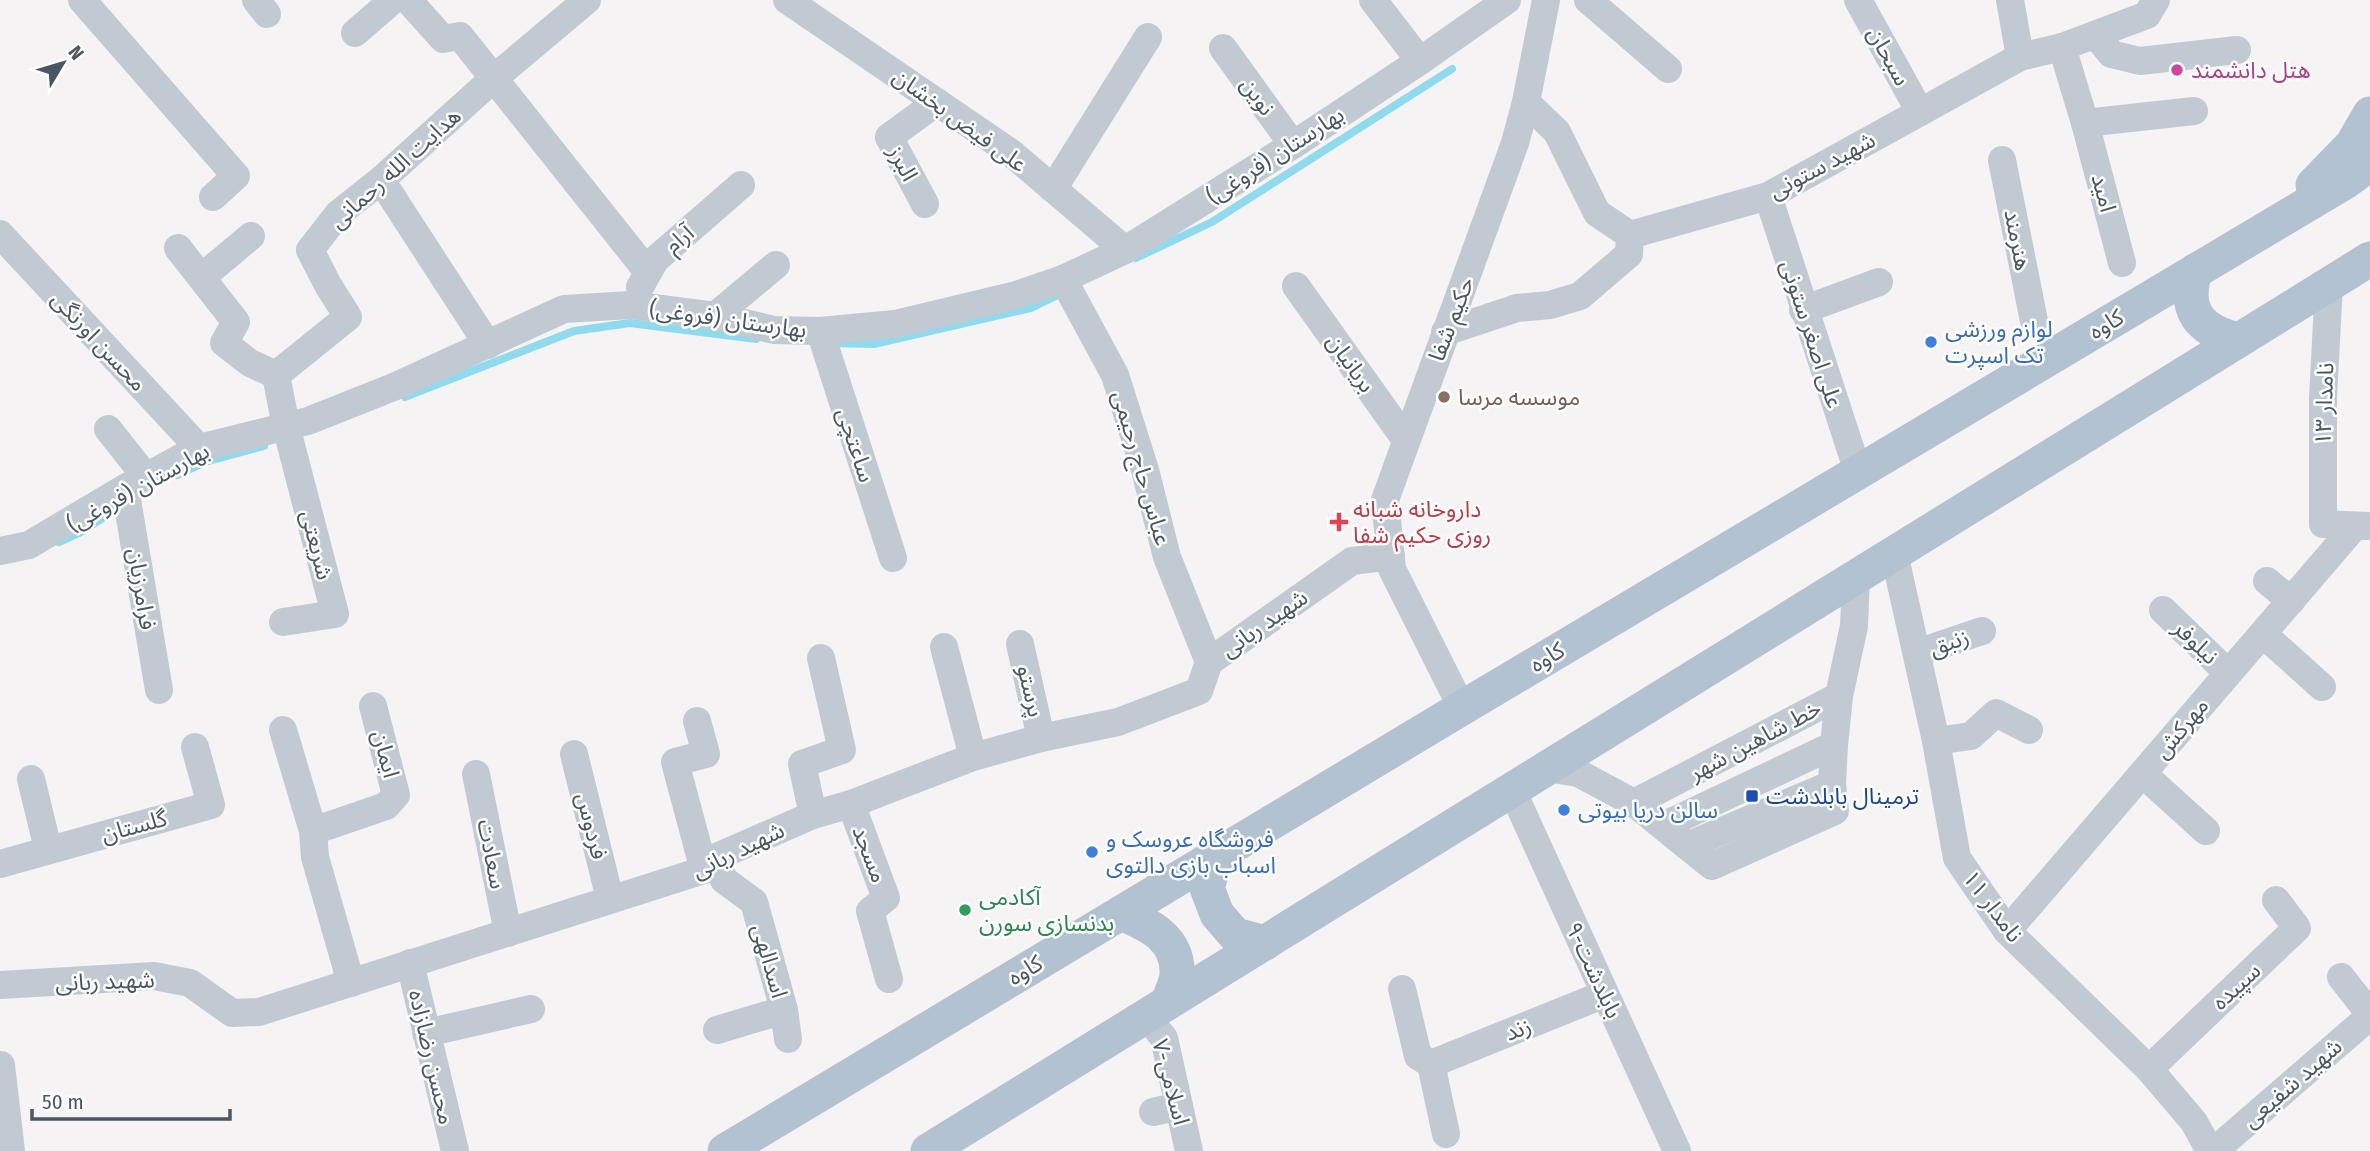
<svg xmlns="http://www.w3.org/2000/svg" width="2370" height="1151" viewBox="0 0 2370 1151" font-family="'Fira Sans Condensed','Noto Sans Arabic',sans-serif">
	<style>
		.lines { fill: none; stroke-linecap: round; stroke-linejoin: round }
		.stream { stroke: #90daee; stroke-width: 8 }
		.minor { stroke: #c1cad2; stroke-width: 28 }
		.major { stroke: #b3c2d1; stroke-width: 35 }
		.hotel-dot { fill: #d1479c; stroke: #fff; stroke-width: 2.5 }
		.shop-dot { fill: #3f7fe0; stroke: #fff; stroke-width: 2.5 }
		.education-dot { fill: #8d6e63; stroke: #fff; stroke-width: 2.5 }
		.health-dot { fill: #e0444e; stroke: #fff; stroke-width: 2.5 }
		.transit-dot { fill: #1a4fb4; stroke: #fff; stroke-width: 2.5 }
		.leisure-dot { fill: #2e9e5b; stroke: #fff; stroke-width: 2.5 }
		.labels { text-anchor: middle; dominant-baseline: central; stroke-width: 5; stroke-linejoin: round; paint-order: stroke }
		.street-label { font-size: 23px; fill: #4a5661; stroke: #fff }
		.hotel-label { font-size: 23px; fill: #b23c85; stroke: #fff; text-anchor: start }
		.shop-label { font-size: 23px; fill: #366cbe; stroke: #fff; text-anchor: start }
		.education-label { font-size: 23px; fill: #785e54; stroke: #fff; text-anchor: start }
		.health-label { font-size: 23px; fill: #be3a42; stroke: #fff; text-anchor: start }
		.transit-label { font-size: 23px; fill: #164399; stroke: #fff; text-anchor: start }
		.leisure-label { font-size: 23px; fill: #27864d; stroke: #fff; text-anchor: start }
	</style>
	<rect width="100%" height="100%" fill="#f5f3f3"/>
	<g class="lines">
		<g class="stream">
			<polyline points="1136,258 1212,222 1452,69"/>
			<polyline points="829,343 874,344 1031,308 1060,294"/>
			<polyline points="405,397 574,331 630,323 756,339"/>
			<polyline points="177,475 205,462 264,446"/>
			<polyline points="59,542 81,532 120,507"/>
		</g>
		<g class="minor">
			<polyline points="82,0 236,176 213,197"/>
			<polyline points="256,0 267,14"/>
			<polyline points="408,0 443,39 460,36 648,272"/>
			<polyline points="787,0 1010,152 1125,250"/>
			<polyline points="1373,0 1420,61"/>
			<polyline points="1588,0 1668,69"/>
			<polyline points="1858,0 1920,112"/>
			<polyline points="2010,0 2020,57"/>
			<polyline points="355,33 393,0"/>
			<polyline points="2096,35 2111,54 2140,61 2237,50"/>
			<polyline points="2062,47 2085,123 2122,263"/>
			<polyline points="1223,48 1293,145"/>
			<polyline points="1526,102 1557,132 1597,213 1630,235 1768,196 2020,57 2062,47 2147,15 2156,0"/>
			<polyline points="2085,123 2194,111"/>
			<polyline points="2002,160 2034,321"/>
			<polyline points="381,180 488,345"/>
			<polyline points="1053,189 1148,37"/>
			<polyline points="1768,196 1858,472"/>
			<polyline points="925,204 889,137 937,102"/>
			<polyline points="0,234 199,448"/>
			<polyline points="178,248 236,322 224,343 250,363 276,375"/>
			<polyline points="202,277 251,236"/>
			<polyline points="1063,279 1115,375 1145,470 1167,557 1209,662"/>
			<polyline points="2329,284 2323,398 2323,524 2367,526"/>
			<polyline points="1296,286 1406,440"/>
			<polyline points="640,287 655,260 741,185"/>
			<polyline points="1803,310 1879,282"/>
			<polyline points="715,316 776,265"/>
			<polyline points="820,331 893,558"/>
			<polyline points="1445,332 1517,308 1550,305 1580,296 1629,254 1630,235"/>
			<polyline points="108,429 146,477"/>
			<polyline points="125,488 159,690"/>
			<polyline points="0,551 29,545 125,488 199,448 308,421 396,386 564,309 631,305 715,316 774,330 820,331 895,324 1016,295 1063,279 1125,250 1293,145 1420,61 1507,0"/>
			<polyline points="1894,553 1936,741 1957,858 2007,931 2149,1069 2194,1122 2210,1151"/>
			<polyline points="2267,581 2291,601"/>
			<polyline points="2163,610 2228,673"/>
			<polyline points="283,622 335,614 286,426 276,375 348,317 328,285 310,250 338,214 381,180 493,79 587,0"/>
			<polyline points="2263,634 2322,687"/>
			<polyline points="1020,644 1041,738"/>
			<polyline points="944,647 973,757"/>
			<polyline points="1917,653 1982,631"/>
			<polyline points="1462,708 1392,569 1385,500 1515,143 1526,102 1546,0"/>
			<polyline points="697,721 706,754 675,762 704,870"/>
			<polyline points="283,730 313,831"/>
			<polyline points="1936,741 1971,736 1996,713 2029,730"/>
			<polyline points="574,754 610,899"/>
			<polyline points="1547,768 1578,773 1634,803 1712,866 1835,811 1832,784 1834,745 1839,696 1854,626 1856,577"/>
			<polyline points="476,774 508,933"/>
			<polyline points="2143,774 2206,831"/>
			<polyline points="31,779 48,849"/>
			<polyline points="1512,790 1677,1151"/>
			<polyline points="1634,803 1839,696"/>
			<polyline points="851,804 886,898 870,911 889,979"/>
			<polyline points="813,815 802,764 842,750 821,658"/>
			<polyline points="1663,826 1834,745"/>
			<polyline points="1687,846 1832,784"/>
			<polyline points="714,858 724,880 754,902 784,1010 788,1039"/>
			<polyline points="0,864 211,805 195,747"/>
			<polyline points="2007,931 2355,526"/>
			<polyline points="410,963 455,1151"/>
			<polyline points="2341,977 2370,1014"/>
			<polyline points="351,983 315,857 313,831 386,806 396,795 373,706"/>
			<polyline points="0,985 154,976 190,983 232,1013 259,1012 704,870 714,858 813,815 851,804 973,757 1041,738 1118,722 1199,691 1209,662 1352,561 1391,556"/>
			<polyline points="1402,989 1418,1056 1431,1064 1446,1134"/>
			<polyline points="1146,1016 1164,1038 1189,1151"/>
			<polyline points="717,1030 784,1010"/>
			<polyline points="426,1033 531,1009"/>
			<polyline points="1431,1064 1605,994"/>
			<polyline points="1,1065 11,1151"/>
			<polyline points="2149,1069 2297,928 2276,900"/>
			<polyline points="1153,1112 1179,1106"/>
			<polyline points="2214,1151 2370,1016"/>
		</g>
		<g class="major">
			<polyline points="2313,185 2352,145 2370,114"/>
			<path d="M 2195,271 C 2183,311 2199,330 2238,340"/>
			<polyline points="1217,855 1207,888 1217,914 1235,935 1265,943"/>
			<path d="M 1121,913 C 1149,925 1179,938 1177,975 C 1176,984 1171,994 1168,1002"/>
			<polyline points="725,1151 1462,708 2345,182 2370,164"/>
			<polyline points="928,1151 2370,259"/>
		</g>
	</g>
	<circle class="hotel-dot" cx="2177" cy="70" r="7"/>
	<g class="shop-dot">
		<circle cx="1931" cy="342" r="7"/>
		<circle cx="1564" cy="810" r="7"/>
		<circle cx="1092" cy="852" r="7"/>
	</g>
	<circle class="education-dot" cx="1444" cy="397" r="7"/>
	<path class="health-dot" d="M1335.5 511.5h7v7h7v7h-7v7h-7v-7h-7v-7h7z"/>
	<rect class="transit-dot" x="1745" y="789" width="14" height="14" rx="3.5"/>
	<circle class="leisure-dot" cx="965" cy="910" r="7"/>
	<g class="labels">
		<g class="street-label">
			<text transform="translate(1889 56) rotate(61)">سبحان</text>
			<text transform="translate(1258 96) rotate(54)">نوین</text>
			<text transform="translate(960 120) rotate(36)">علی فیض بخشان</text>
			<text transform="translate(1275 155) rotate(-33)">بهارستان (فروغی)</text>
			<text transform="translate(903 163) rotate(62)">البرز</text>
			<text transform="translate(1822 165) rotate(-28)">شهید ستونی</text>
			<text transform="translate(395 168) rotate(-42)">هدایت الله رحمانی</text>
			<text transform="translate(2104 193) rotate(75)">امید</text>
			<text transform="translate(679 239) rotate(-41)">آرام</text>
			<text transform="translate(2018 240) rotate(79)">هنرمند</text>
			<text transform="translate(728 319) rotate(8)">بهارستان (فروغی)</text>
			<text transform="translate(1451 319) rotate(-69)">حکیم شفا</text>
			<text transform="translate(2106 324) rotate(-31)">کاوه</text>
			<text transform="translate(1812 334) rotate(72)">علی اصغر ستونی</text>
			<text transform="translate(99 341) rotate(47)">محسن اورنگی</text>
			<text transform="translate(1351 363) rotate(55)">بریانیان</text>
			<text transform="translate(2324 404) rotate(-88)">۱۳ نامدار</text>
			<text transform="translate(856 445) rotate(72)">ساعتچی</text>
			<text transform="translate(1142 468) rotate(74)">عباس حاج رحیمی</text>
			<text transform="translate(138 487) rotate(-29)">بهارستان (فروغی)</text>
			<text transform="translate(317 545) rotate(76)">شریعتی</text>
			<text transform="translate(142 589) rotate(81)">فرامرزیان</text>
			<text transform="translate(1264 623) rotate(-35)">شهید ربانی</text>
			<text transform="translate(1949 642) rotate(-19)">زنبق</text>
			<text transform="translate(2196 642) rotate(44)">نیلوفر</text>
			<text transform="translate(1547 657) rotate(-31)">کاوه</text>
			<text transform="translate(1031 691) rotate(77)">پرستو</text>
			<text transform="translate(2181 728) rotate(-50)">مهرکش</text>
			<text transform="translate(1755 740) rotate(-28)">خط شاهین شهر</text>
			<text transform="translate(386 754) rotate(75)">ایمان</text>
			<text transform="translate(134 826) rotate(-15)">گلستان</text>
			<text transform="translate(592 826) rotate(76)">فردوس</text>
			<text transform="translate(738 850) rotate(-26)">شهید ربانی</text>
			<text transform="translate(492 854) rotate(79)">سعادت</text>
			<text transform="translate(870 854) rotate(69)">مسجد</text>
			<text transform="translate(1993 906) rotate(53)">۱۱ نامدار</text>
			<text transform="translate(770 961) rotate(74)">اسدالهی</text>
			<text transform="translate(1025 970) rotate(-31)">کاوه</text>
			<text transform="translate(1594 970) rotate(65)">۹-بابلدشت</text>
			<text transform="translate(105 981) rotate(-2)">شهید ربانی</text>
			<text transform="translate(2236 986) rotate(-43)">سپیده</text>
			<text transform="translate(1518 1029) rotate(-22)">زند</text>
			<text transform="translate(432 1057) rotate(77)">محسن رضازاده</text>
			<text transform="translate(1171 1082) rotate(75)">۷-اسلامی</text>
			<text transform="translate(2292 1083) rotate(-41)">شهید شفیعی</text>
		</g>
		<g class="hotel-label">
			<text x="2191" y="70">هتل دانشمند</text>
		</g>
		<g class="shop-label">
			<text x="1945" y="329">لوازم ورزشی<tspan x="1945" dy="26">تک اسپرت</tspan></text>
			<text x="1578" y="810">سالن دریا بیوتی</text>
			<text x="1106" y="839">فروشگاه عروسک و<tspan x="1106" dy="26">اسباب بازی دالتوی</tspan></text>
		</g>
		<g class="education-label">
			<text x="1458" y="397">موسسه مرسا</text>
		</g>
		<g class="health-label">
			<text x="1353" y="509">داروخانه شبانه‌<tspan x="1353" dy="26">روزی حکیم شفا</tspan></text>
		</g>
		<g class="transit-label">
			<text x="1766" y="796">ترمینال بابلدشت</text>
		</g>
		<g class="leisure-label">
			<text x="979" y="897">آکادمی<tspan x="979" dy="26">بدنسازی سورن</tspan></text>
		</g>
	</g>
	<g transform="translate(63 63) rotate(52)" stroke="#ffffff" stroke-width="5" paint-order="stroke">
	<path d="M0-5L12 26L0 18L-12 26Z" fill="#4a5661"/>
	<text y="-10" font-size="19" font-weight="bold" text-anchor="middle" fill="#4a5661">N</text>
	</g>
	<path d="M32 1109v10h198v-10" fill="none" stroke="#4a5661" stroke-width="3.5"/>
	<text x="42" y="1109" font-size="21" fill="#4a5661" stroke="#ffffff" stroke-width="5" paint-order="stroke">50 m</text>
</svg>
